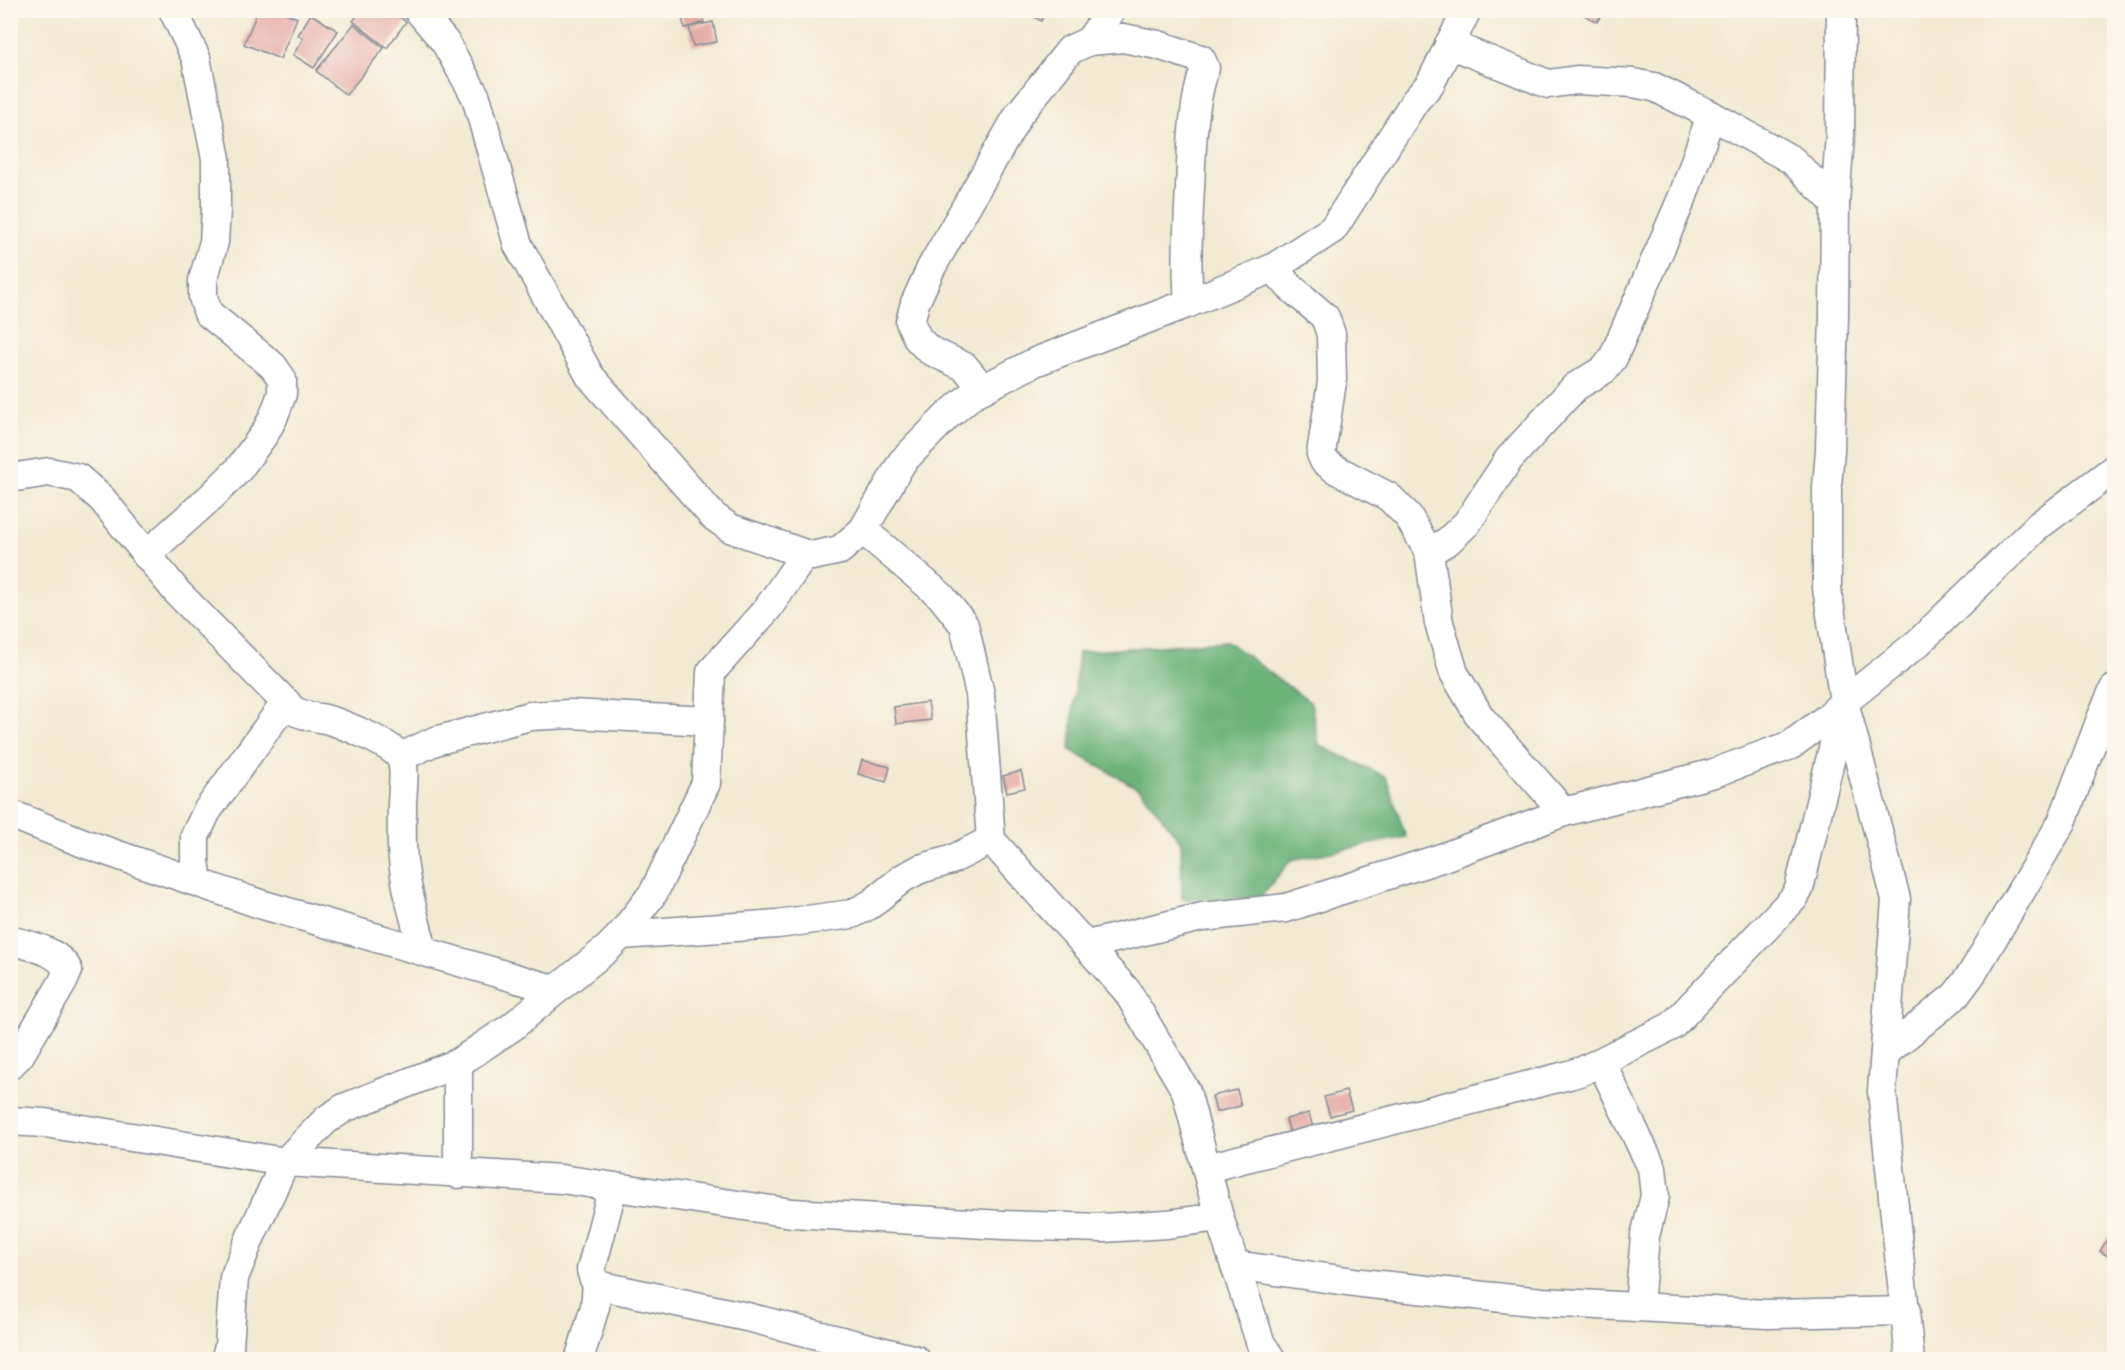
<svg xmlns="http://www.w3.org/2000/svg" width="2125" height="1370" viewBox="0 0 2125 1370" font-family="'Indie Flower',sans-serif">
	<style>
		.forest { fill: #6cb37a; stroke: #44716c; stroke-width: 1.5 }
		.building { fill: #e4aca5 }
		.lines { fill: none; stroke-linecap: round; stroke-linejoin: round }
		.minor-casing { stroke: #868c98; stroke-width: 31 }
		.minor { stroke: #fff; stroke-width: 28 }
	</style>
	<rect width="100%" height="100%" fill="#fbf7ec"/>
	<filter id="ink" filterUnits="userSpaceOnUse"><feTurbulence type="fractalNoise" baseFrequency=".0167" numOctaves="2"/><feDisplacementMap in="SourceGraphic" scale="12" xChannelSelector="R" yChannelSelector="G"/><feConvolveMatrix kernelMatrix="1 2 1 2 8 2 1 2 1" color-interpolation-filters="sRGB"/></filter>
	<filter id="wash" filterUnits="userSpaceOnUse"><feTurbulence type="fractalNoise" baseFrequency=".008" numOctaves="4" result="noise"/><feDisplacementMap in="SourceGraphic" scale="24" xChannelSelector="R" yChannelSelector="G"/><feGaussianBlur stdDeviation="1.35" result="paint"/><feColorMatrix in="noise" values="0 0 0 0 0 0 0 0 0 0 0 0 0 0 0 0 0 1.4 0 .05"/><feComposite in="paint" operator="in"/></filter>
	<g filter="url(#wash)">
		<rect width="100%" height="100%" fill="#f2ead2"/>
		<polygon class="forest" points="1227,641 1311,703 1319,745 1386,777 1406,837 1291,860 1260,898 1182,899 1181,842 1141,790 1070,750 1078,652"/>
		<g id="blocks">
			<g class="building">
				<polygon points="258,10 278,10 297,18 280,59 244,44"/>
				<polygon points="362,10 391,10 406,22 387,48 353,21"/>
				<polygon points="679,10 700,10 704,22 689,27 713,22 717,42 693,46 689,27 685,28"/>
				<polygon points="1024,10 1047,10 1041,21"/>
				<polygon points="1575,10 1604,10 1597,22"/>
				<polygon points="311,14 338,31 314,68 293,55 303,39 298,35"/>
				<polygon points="354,24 384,48 346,95 316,71"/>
				<polygon points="928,702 931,720 896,724 894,707"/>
				<polygon points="862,760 890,767 886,782 858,774"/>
				<polygon points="1021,771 1025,788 1007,792 1003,776"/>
				<polygon points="1237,1090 1241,1106 1216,1112 1212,1096"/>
				<polygon points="1346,1091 1352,1110 1330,1116 1324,1097"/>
				<polygon points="1309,1113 1314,1132 1291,1137 1286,1119"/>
				<polygon points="2114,1228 2114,1260 2100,1251"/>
			</g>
		</g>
	</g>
	<g filter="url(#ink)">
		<use href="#blocks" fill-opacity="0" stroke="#868c98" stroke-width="1.5"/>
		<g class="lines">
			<g class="minor-casing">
				<g id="minor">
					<polyline points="418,10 445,42 476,97 518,245 590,376 713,516 730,528 805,554 812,556 840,550 863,530 902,462 947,416 973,394 1035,362 1189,303 1273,268 1333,229 1415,101 1430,84 1467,10"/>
					<polyline points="1089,41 1111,10"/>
					<polyline points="1449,44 1548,84 1577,80 1633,83 1654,87 1711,115 1792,160 1835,203"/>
					<polyline points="1273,268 1289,286 1325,317 1331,334 1332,382 1321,454 1324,461 1335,469 1389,497 1408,516 1429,552 1439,623 1454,673 1480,717 1564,812"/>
					<path d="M 983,389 L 965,367 L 929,350 L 918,339 L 910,322 L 915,303 L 931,268 L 1019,114 L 1070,50 L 1089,41 L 1123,38 L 1158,45 L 1201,59 L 1205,68 C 1192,106 1192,147 1190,187 C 1188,226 1186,264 1189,303"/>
					<path d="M 10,478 L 49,472 L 78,478 L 102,499 L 177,592 L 294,711 C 305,716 314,717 325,719 C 344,724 386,742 399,755 C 407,763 402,793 402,805 C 402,823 401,842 403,860 C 406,890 415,920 423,950"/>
					<polyline points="863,530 941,596 964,625 980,694 991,840 1127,991 1186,1091 1219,1217 1261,1344 1272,1360"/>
					<polyline points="1429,552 1448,541 1467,523 1509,459 1575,387 1605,369 1613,358 1683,196 1711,115"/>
					<polyline points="146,555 212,496 238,470 265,433 273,418 282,394 282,379 273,366 208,313 203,297 203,280 214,242 216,210 216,159 196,58 173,10"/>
					<polyline points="401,757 435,741 530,716 570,714 709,721"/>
					<polyline points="10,814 86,844 260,904 556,990"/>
					<polyline points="198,882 195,861 195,836 207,811 286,702"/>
					<polyline points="621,935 777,924 852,914 871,904 903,878 920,869 951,860 991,840"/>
					<path d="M 10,940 C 30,946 58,950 68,970 L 63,982 L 20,1055 L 10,1065"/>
					<polyline points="1087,945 1202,917 1286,908 1441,858 1564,812 1714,773 1791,745 1827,718 1844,702 1827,588 1827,487 1830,449 1834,315 1835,203 1840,135 1841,10"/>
					<polyline points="1885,1053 1956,995 1973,972 2062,822 2104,711 2114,689"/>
					<polyline points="1601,1062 1652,1168 1655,1196 1645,1236 1639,1306"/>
					<polyline points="458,1063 458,1174"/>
					<polyline points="10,1121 45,1123 285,1162 561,1179 792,1213 1003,1225 1103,1228 1167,1224 1219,1217"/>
					<polyline points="1207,1168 1569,1075 1582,1071 1672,1026 1794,898 1799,889 1843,707"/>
					<polyline points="613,1187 591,1270 593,1277 597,1285 747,1317 916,1360"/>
					<polyline points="1235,1265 1361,1283 1542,1302 1768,1314 1906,1311"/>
					<polyline points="225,1360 229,1346 234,1278 251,1236 285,1162 326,1120 344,1108 458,1063 512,1027 556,990 608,948 621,935 654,892 706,783 711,672 768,608 805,554"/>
					<polyline points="579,1360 595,1307 597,1285"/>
					<polyline points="1910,1360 1882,1091 1896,899 1844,702 1919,642 2038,526 2114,469"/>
				</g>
			</g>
			<use href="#minor" class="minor"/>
		</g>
	</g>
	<rect width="2125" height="1370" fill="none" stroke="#fbf7ec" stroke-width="36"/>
</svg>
